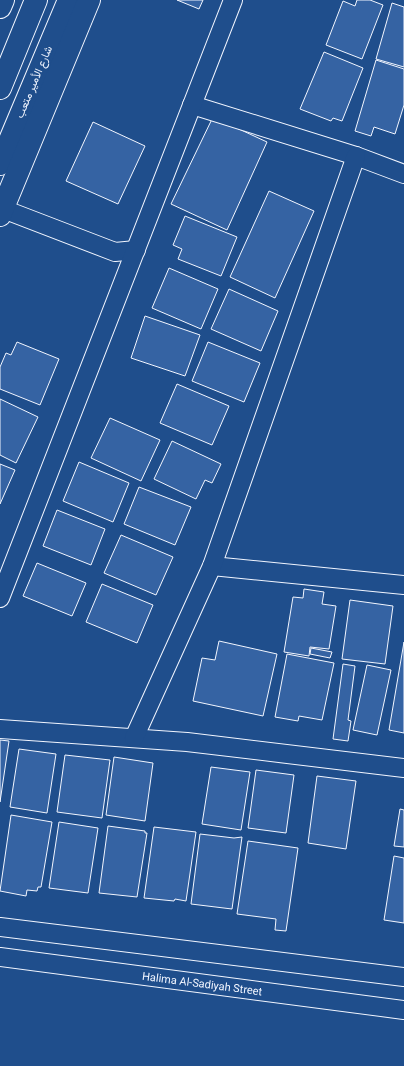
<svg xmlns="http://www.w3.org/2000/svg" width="404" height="1066" viewBox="0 0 404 1066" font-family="Roboto,Vazirmatn,sans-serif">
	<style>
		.building { fill: #3563a3; stroke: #f2f6ff }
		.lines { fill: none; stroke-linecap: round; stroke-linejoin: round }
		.minor-casing { stroke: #f2f6ff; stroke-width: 20 }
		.major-casing { stroke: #f2f6ff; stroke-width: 24 }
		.minor { stroke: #1f4e8c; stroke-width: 18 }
		.major { stroke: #1f4e8c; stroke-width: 22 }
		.labels { text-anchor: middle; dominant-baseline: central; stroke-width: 3; stroke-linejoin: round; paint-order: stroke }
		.street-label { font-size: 11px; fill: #f2f6ff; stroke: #1f4e8c }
	</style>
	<rect width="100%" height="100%" fill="#1f4e8c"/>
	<g class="building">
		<polygon points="177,0 203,0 199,9"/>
		<polygon points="357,0 370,0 383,5 362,59 326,45 343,1 355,6"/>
		<polygon points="392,3 404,7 404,67 376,59"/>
		<polygon points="324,52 363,68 342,121 333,118 331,121 300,109"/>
		<polygon points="376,60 404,69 404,105 395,134 374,127 371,136 355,131"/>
		<polygon points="213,117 267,142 227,230 171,204"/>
		<polygon points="93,122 145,146 118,204 66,181"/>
		<polygon points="269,191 314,211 275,298 230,277"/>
		<polygon points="185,216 237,237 221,276 178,259 182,249 173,245"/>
		<polygon points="169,268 218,289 201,329 152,308"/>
		<polygon points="229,289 278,311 261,351 211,329"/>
		<polygon points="145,316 200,335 185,376 131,358"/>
		<polygon points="17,342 59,359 40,405 0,389 0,367 6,353 11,355"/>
		<polygon points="208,342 260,363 244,402 192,381"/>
		<polygon points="177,384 229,406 212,445 160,423"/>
		<polygon points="0,399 38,417 16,463 0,455"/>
		<polygon points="110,418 160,440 141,481 91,458"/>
		<polygon points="172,441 221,464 212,483 205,480 196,499 154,479"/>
		<polygon points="79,462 129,483 113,522 63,501"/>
		<polygon points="0,464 15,470 0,504"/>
		<polygon points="139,487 191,507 175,545 124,524"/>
		<polygon points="57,510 105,529 91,565 43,546"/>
		<polygon points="121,535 173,557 156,595 104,573"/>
		<polygon points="37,563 86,583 72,616 23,596"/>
		<polygon points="102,584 153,605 137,643 86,622"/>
		<polygon points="304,589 324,592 322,604 336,606 329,649 310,647 309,656 284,652 293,597 303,598"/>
		<polygon points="350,600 393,606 385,664 342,659"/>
		<polygon points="219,641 277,654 263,716 193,701 202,658 215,660"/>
		<polygon points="404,642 404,733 389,730"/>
		<polygon points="311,648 332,652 330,658 310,654"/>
		<polygon points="287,654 334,663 322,720 299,716 298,721 275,717"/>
		<polygon points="343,664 355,666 348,720 351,721 348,741 333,739"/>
		<polygon points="367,665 391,670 377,735 353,730"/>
		<polygon points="0,740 9,741 0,802"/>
		<polygon points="19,749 56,754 47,813 10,807"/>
		<polygon points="65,755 110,760 102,818 57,812"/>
		<polygon points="114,757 153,763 145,821 106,815"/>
		<polygon points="211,767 250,772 241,830 202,824"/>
		<polygon points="256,770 294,775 286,833 248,828"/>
		<polygon points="317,776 356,781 346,849 308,843"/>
		<polygon points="400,809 404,810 404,847 394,846"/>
		<polygon points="11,815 52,822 41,887 38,887 37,891 27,890 26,896 0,891"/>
		<polygon points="59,822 98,828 88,893 49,888"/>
		<polygon points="108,826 145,831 145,833 147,833 137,897 99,893"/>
		<polygon points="154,827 196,832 186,901 175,899 174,901 144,898"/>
		<polygon points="200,834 234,838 242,837 232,909 191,904"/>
		<polygon points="248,841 298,848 286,931 275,930 276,919 237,914"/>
		<polygon points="394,856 404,858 404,923 384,920"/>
	</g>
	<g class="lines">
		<g class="minor-casing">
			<g id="minor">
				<polyline points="192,105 356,156 404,174"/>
				<polyline points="3,209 115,252 136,250"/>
				<polyline points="212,566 404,585"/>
				<polyline points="0,598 233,0"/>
				<polyline points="0,729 187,742 404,768"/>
				<polyline points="134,738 212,566 356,156"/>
				<polyline points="0,927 404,977"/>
				<path id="s1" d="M 0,957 L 404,1010"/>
			</g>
		</g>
		<g class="major-casing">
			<g id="major">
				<polyline points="0,7 3,0"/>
				<polyline points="0,88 36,0"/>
				<polyline points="0,164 69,0"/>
				<polyline points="0,215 89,0"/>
			</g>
		</g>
		<use href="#minor" class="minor"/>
		<use href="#major" class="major"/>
	</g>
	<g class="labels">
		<g class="street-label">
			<text transform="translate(34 82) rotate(-67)">شارع الأمير متعب</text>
			<text stroke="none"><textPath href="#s1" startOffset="204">Halima Al-Sadiyah Street</textPath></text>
		</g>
	</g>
</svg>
